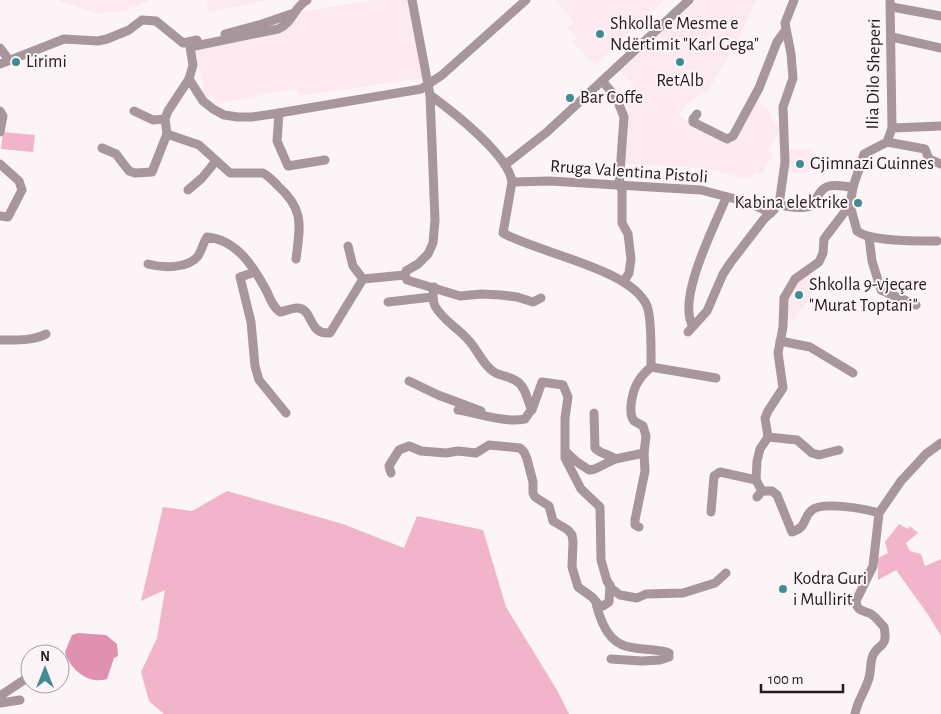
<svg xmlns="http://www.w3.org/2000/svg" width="941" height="714" viewBox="0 0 941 714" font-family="'Alegreya Sans',sans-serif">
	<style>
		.built { fill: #fde9f0 }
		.green { fill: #f2b4ca }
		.water { fill: #df91af }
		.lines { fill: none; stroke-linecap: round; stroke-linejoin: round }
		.minor { stroke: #a7969c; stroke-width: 9 }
		.poi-dot { fill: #448b93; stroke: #fcf4f6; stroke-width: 2 }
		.labels { text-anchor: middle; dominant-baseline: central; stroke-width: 4; stroke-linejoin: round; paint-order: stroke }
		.poi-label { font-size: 18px; fill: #27191e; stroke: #fcf4f6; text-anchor: start }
		.street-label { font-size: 18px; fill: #27191e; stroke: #fcf4f6 }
	</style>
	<rect width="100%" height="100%" fill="#fcf4f6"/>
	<g class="built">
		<polygon points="57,0 151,0 123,11 95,13"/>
		<polygon points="206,0 268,0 209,12"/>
		<polygon points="376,0 410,0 422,78 299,96 296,88 217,104 213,97 205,97 195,47 289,29 290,20 294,13"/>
		<polygon points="555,0 664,0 595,65 573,42 577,38 567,28 574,22"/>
		<polygon points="698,0 756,0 736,43 707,93 703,91 683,108 679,116 728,142 731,142 755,98 768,111 774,124 781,128 768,151 773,154 761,175 755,173 751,178 743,178 704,168 624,164 627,117 631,111 619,99 632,85 618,70"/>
		<polygon points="811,149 815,158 809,172 801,173 787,171 789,150"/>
		<polygon points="808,272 826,283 821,291 816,288 794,320 785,316 786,298 794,283"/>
	</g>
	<g class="green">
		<polygon points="3,132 35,135 33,152 1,149"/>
		<polygon points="227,491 343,524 404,548 417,516 483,530 506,607 557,690 569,714 164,714 149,701 141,672 157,638 165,590 141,601 163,507 192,511"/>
		<polygon points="899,524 908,529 910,526 918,533 906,543 910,551 921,554 925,566 941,559 941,636 929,616 896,570 878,580 878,558 888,553 885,542"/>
	</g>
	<path class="water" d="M 78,633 L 106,635 L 117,644 L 118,656 L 114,658 L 107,679 C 89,685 69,669 65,652 L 72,635 Z"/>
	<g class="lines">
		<g class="minor">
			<polyline points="892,7 941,16"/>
			<polyline points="225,34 262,24 294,13"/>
			<polyline points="892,37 941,48"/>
			<polyline points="0,48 9,60"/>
			<polyline points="0,64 64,39 98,41 107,39 129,30 142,20 156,21 183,43 197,40"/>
			<polyline points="189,79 203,101 213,109 224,115 238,117 252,117 279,113 421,89 442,75 526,0"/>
			<polyline points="602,81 616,97 624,117 619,186"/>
			<path d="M 430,95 C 452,111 509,155 512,182 L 503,233 C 538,253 632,269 647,306 C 652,319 651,352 651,367 C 638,378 633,388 631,405 C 631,411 630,416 634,421 L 643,426 L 646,436 L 644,453 L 645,471 L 635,520 L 635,525 L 639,527"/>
			<polyline points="0,111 3,116 0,132"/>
			<polyline points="134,111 153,120 165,119"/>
			<polyline points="279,113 277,141 288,166 325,160"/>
			<polyline points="697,114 693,119 693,122 727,139 733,136 759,88 777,42 785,31"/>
			<polyline points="892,128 941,126"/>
			<path d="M 167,134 L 199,145 L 230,173 L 263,173 C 269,176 273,181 278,186 C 305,210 300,226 296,259"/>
			<polyline points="887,142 892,128 890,0"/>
			<polyline points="887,142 925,149 929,159 941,164"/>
			<path d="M 102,148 L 116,154 L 129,171 L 135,173 L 152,172 L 167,134 L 165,119 L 168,111 L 189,79 L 193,65 L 190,47 L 278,29 C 293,23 293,8 307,0"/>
			<polyline points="0,164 19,181 22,190 8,217 0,216"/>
			<polyline points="505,165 547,132 689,0"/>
			<polyline points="512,182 550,181 701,190 747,202 771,213"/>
			<polyline points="622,186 622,223 628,234 631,259 629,273 624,281"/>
			<polyline points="188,190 202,178 216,161"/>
			<polyline points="779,205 785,162 783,107 793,78 791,54 785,23 794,0"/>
			<path d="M 779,205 C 787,206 799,209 807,207 C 816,206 817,189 829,186 C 837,184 846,187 853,187"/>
			<path d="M 850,205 L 857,231 C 871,242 918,241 937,241"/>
			<polyline points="869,237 872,261 881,290 916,305"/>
			<polyline points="348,246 353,266 363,279"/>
			<path d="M 148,264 C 162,268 188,269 198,256 C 202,250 203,243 207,237 C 237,240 253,266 266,290 C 271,299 271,305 280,312 C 285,311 292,308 297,308 C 314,308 307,335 330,333 L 363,279"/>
			<polyline points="255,272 240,277 251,322 255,366 259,380 286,413"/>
			<polyline points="405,275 406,271 418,264 428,254 433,243 435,220 430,95 412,0"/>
			<polyline points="405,275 407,280 460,296 481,294 501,295 517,297 533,302 541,298"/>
			<polyline points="363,279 405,275"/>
			<path d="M 434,287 C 433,293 432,300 435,306 C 443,321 460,329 470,342 C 478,351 483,365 494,372 C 502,377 512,376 519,383 C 527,390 527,401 532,410"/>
			<polyline points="388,302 432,297"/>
			<path d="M 693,326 C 676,300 715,225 726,198"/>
			<polyline points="688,332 707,311 723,274 731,262 764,219 774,210"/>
			<path d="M 0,340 C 15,340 33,341 46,334"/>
			<polyline points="780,341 810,347 853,373"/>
			<polyline points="651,367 716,378"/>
			<polyline points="409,381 438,395 481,411"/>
			<path d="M 458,410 C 479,413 503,423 525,419 L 533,407 L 542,382 L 563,385 L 568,397 L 565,418 L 565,451 L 577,462 L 589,470 L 595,469 L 615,459 L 644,453"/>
			<path d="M 594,413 L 595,448 C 600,454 609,454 615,459"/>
			<polyline points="768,437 797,440 812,453 819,455 839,450"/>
			<polyline points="565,453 565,458 581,489 600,507 601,560 607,581 612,589 620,595 637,598 646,594 683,593 715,583 726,573"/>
			<polyline points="391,473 389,466 399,450 409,446 421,451 446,453 458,451 476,453 489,445 520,448 524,452 527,459 533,482 533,493 535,497 549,506 553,521 568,530 572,535 573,542 572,567 578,587 592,597 600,606 603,606 609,602 610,585"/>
			<path d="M 762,491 L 772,491 L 777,495 L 792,532 C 808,527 802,518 812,510 C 823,501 866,509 879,513"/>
			<polyline points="757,497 762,491 756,480 757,461 760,449 768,437 765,418 768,411 783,388 778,353 783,327 784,298 795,279 819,262 823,253 824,239 850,205 853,187 864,154 887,142"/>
			<polyline points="711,512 714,476 720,472 756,480"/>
			<path d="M 596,602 C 597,610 600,617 603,624 C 617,655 640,646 666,652 L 669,653 L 669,657 L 660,660 L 642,661 L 611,659"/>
			<polyline points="0,696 30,676"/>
			<polyline points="0,703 20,700"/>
			<path d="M 855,714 C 857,702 864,693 868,681 C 871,674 870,665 872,658 C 876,643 889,650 884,627 C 880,623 876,617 871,614 C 863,610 857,612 856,601 L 873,566 L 879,513 L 901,481 L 926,454 L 941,443"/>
		</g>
	</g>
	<g class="poi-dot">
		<circle cx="600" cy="34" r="5"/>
		<circle cx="16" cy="62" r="5"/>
		<circle cx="680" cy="62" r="5"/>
		<circle cx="570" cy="98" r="5"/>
		<circle cx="800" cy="164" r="5"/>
		<circle cx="858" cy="203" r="5"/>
		<circle cx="799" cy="295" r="5"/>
		<circle cx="783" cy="589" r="5"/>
	</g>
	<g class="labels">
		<g class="poi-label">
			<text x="610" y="24">Shkolla e Mesme e<tspan x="610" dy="21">Ndërtimit "Karl Gega"</tspan></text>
			<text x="26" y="62">Lirimi</text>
			<text x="680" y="81" text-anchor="middle">RetAlb</text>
			<text x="580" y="98">Bar Coffe</text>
			<text x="810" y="164">Gjimnazi Guinnes</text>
			<text x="848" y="203" text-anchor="end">Kabina elektrike</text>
			<text x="809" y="285">Shkolla 9-vjeçare<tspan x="809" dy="21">"Murat Toptani"</tspan></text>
			<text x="793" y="579">Kodra Guri<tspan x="793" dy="21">i Mullirit</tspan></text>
		</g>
		<g class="street-label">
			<text transform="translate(874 74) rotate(-89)">Ilia Dilo Sheperi</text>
			<text transform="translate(629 172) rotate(4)">Rruga Valentina Pistoli</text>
		</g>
	</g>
	<g transform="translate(45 669)"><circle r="24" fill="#fcf4f6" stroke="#a79ca0"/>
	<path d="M0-4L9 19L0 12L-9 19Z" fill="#448b93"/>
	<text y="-8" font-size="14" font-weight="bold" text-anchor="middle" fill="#27191e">N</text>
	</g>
	<path d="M761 684v8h82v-8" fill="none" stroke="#27191e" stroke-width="2.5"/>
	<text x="768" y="684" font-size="15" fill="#27191e" stroke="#fcf4f6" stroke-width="4" paint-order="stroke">100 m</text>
</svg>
